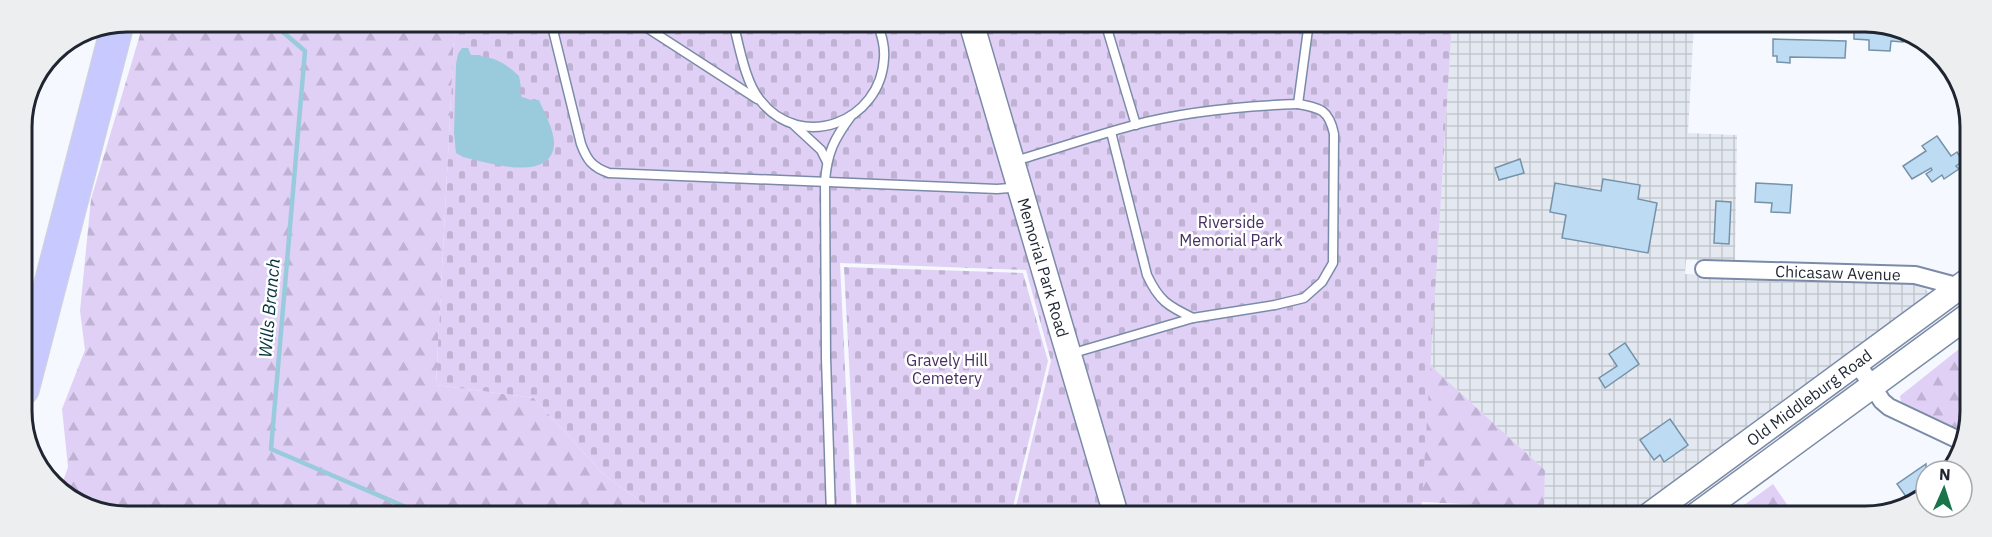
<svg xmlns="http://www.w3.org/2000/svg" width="1992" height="537" viewBox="0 0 1992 537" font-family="'IBM Plex Sans',sans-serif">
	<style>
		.industrial { fill: url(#industrial-grid) }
		.forest { fill: url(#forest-firs) }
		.cemetery { fill: url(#cemetery-stones) }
		.water { fill: #99cbdc }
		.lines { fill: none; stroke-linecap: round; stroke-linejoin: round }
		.stream { stroke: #99cbdc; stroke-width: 4.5 }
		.building { fill: #bddcf4; stroke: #7592a8; stroke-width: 1.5 }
		.lane-casing { stroke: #7b8ba7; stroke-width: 11 }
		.street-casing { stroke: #7b8ba7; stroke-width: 20 }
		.secondary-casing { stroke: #7b8ba7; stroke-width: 27 }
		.highway-casing { stroke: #d2d4d6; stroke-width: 34 }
		.lane { stroke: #fff; stroke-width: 8 }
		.street { stroke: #fff; stroke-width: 16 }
		.secondary { stroke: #fff; stroke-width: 24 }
		.highway { stroke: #c7c9ff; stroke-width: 32 }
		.labels { text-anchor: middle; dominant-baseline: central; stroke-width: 5; stroke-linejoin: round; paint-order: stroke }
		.park-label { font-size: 16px; fill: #462f61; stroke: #fff }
		.street-label { font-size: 16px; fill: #1f2631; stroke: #fff }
		.water-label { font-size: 18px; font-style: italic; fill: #033440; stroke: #fff }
		.rim { fill: none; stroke: #1f2631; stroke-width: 3 }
	</style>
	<defs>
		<pattern id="industrial-grid" width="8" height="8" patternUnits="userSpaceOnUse" patternTransform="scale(1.5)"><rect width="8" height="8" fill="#e4e8f0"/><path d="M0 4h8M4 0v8" fill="none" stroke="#c3c7ce"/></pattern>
		<pattern id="forest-firs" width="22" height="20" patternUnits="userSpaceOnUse" patternTransform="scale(1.5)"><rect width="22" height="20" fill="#e0d0f6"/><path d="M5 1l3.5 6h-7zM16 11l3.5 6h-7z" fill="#c0b2d3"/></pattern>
		<pattern id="cemetery-stones" width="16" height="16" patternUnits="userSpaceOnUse" patternTransform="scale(1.5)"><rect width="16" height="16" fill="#e0d0f6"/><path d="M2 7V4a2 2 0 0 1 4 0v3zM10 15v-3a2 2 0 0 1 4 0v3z" fill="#c0b2d3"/></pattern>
	</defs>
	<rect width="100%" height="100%" fill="#f5f9ff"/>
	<polygon class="industrial" points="1452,23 1694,23 1688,133 1737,135 1735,261 1686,260 1685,274 1907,280 1919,284 1930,293 1625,516 1543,515 1545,470 1430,365"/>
	<g class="forest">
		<polygon points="144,21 455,21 436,385 534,398 604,475 659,514 105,514 60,490 68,467 62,409 85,350 80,311 91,199"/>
		<polygon points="1969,341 1969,432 1966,436 1902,406 1900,396"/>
		<polygon points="1430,365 1545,470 1544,508 1421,502"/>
		<polygon points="1773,484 1795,516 1729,516"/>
	</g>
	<g class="cemetery">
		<polygon points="455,21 1452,23 1421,515 1014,515 1051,361 1026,270 840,263 852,515 659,514 604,475 534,398 436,385"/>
		<polygon points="844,267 1023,273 1048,361 1011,515 857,515"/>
	</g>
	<path class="water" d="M 462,48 L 468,48 L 471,55 L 480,55 L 483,57 C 496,57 510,67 519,76 L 521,87 L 519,91 L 522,97 L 531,100 L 539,100 C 544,113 554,128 554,144 C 552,184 485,162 463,157 L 456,153 L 454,133 L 456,64 L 458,54 Z"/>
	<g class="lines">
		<polyline class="stream" points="270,21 305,51 271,449 422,514"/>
	</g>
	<g class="building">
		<polygon points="1854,23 1887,23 1904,32 1903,42 1891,41 1890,51 1869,50 1869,40 1854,39"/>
		<polygon points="1773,39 1846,41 1845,58 1790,57 1790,63 1777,62 1777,56 1773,56"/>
		<polygon points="1937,136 1951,156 1957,152 1963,161 1956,166 1959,169 1944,179 1942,175 1932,182 1926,174 1932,170 1931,168 1912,179 1903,166 1926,151 1922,146"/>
		<polygon points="1520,159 1524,173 1499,180 1495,168"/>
		<polygon points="1603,179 1640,185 1638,199 1657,203 1648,253 1562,238 1566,215 1550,212 1555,183 1601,191"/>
		<polygon points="1756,183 1792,185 1790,213 1771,212 1772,203 1755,202"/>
		<polygon points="1716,201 1731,202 1729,244 1714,243"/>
		<polygon points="1625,343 1639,364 1605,388 1599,378 1617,366 1609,354"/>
		<polygon points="1670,419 1688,445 1664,462 1660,455 1654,460 1640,440"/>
		<polygon points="1926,464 1926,485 1907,498 1897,484"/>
	</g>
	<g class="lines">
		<g class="lane-casing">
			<g id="lane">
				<path d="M 551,22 L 581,144 C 587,160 592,167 609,173 L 997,189 L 1010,188 L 1016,185"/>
				<polyline points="638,22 757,99"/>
				<path d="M 733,22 C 739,45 745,82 760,100 C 801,153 881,122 884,58 C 885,45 881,34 877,22"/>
				<polyline points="1105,22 1136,125"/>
				<polyline points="794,125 821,150 827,162"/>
				<path d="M 1111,132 L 1147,275 C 1159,301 1168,306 1193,318"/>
				<path d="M 1015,161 C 1055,149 1094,136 1134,125 C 1187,111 1243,106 1298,104 L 1309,22"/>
				<path d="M 1070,354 L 1193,318 L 1275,305 L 1304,298 L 1322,282 L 1333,263 L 1334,134 C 1329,110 1321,108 1298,104"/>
				<path d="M 831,515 L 826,358 L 825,182 C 827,153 834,139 851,116"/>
			</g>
		</g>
		<g class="street-casing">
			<g id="street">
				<path id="s1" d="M 1704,269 L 1915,275 L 1960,287 L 1966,290"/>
				<polyline points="1857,363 1882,401 1889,407 1963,442"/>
			</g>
		</g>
		<g class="secondary-casing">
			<g id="secondary">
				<path id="s2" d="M 971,22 L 1116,515"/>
				<path id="s3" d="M 1648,516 L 1969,280"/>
				<polyline points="1695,516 1969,315"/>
			</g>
		</g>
		<g class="highway-casing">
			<polyline id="highway" points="23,389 118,23"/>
		</g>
		<use href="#lane" class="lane"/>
		<use href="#street" class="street"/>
		<use href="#secondary" class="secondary"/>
		<use href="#highway" class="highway"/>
	</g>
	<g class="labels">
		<g class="park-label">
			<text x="1231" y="222">Riverside<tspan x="1231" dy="18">Memorial Park</tspan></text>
			<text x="947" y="360">Gravely Hill<tspan x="947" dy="18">Cemetery</tspan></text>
		</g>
		<g class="street-label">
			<text stroke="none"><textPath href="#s2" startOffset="256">Memorial Park Road</textPath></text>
			<text stroke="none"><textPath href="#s1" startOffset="134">Chicasaw Avenue</textPath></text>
			<text stroke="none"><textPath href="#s3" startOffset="200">Old Middleburg Road</textPath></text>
		</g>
		<g class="water-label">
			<text transform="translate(269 308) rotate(-85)">Wills Branch</text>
		</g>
	</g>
	<path d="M0 0H1992V537H0ZM127 32H1865A95 95 0 0 1 1960 127V411A95 95 0 0 1 1865 506H127A95 95 0 0 1 32 411V127A95 95 0 0 1 127 32Z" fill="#edeeef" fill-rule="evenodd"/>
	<path class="rim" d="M127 32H1865A95 95 0 0 1 1960 127V411A95 95 0 0 1 1865 506H127A95 95 0 0 1 32 411V127A95 95 0 0 1 127 32Z"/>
	<g transform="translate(1944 489) rotate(3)"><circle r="28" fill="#ffffff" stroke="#a5a8ad" stroke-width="1.5"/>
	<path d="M0-4.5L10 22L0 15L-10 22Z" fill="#197449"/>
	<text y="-9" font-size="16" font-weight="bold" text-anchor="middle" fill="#1f2631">N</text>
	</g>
</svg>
